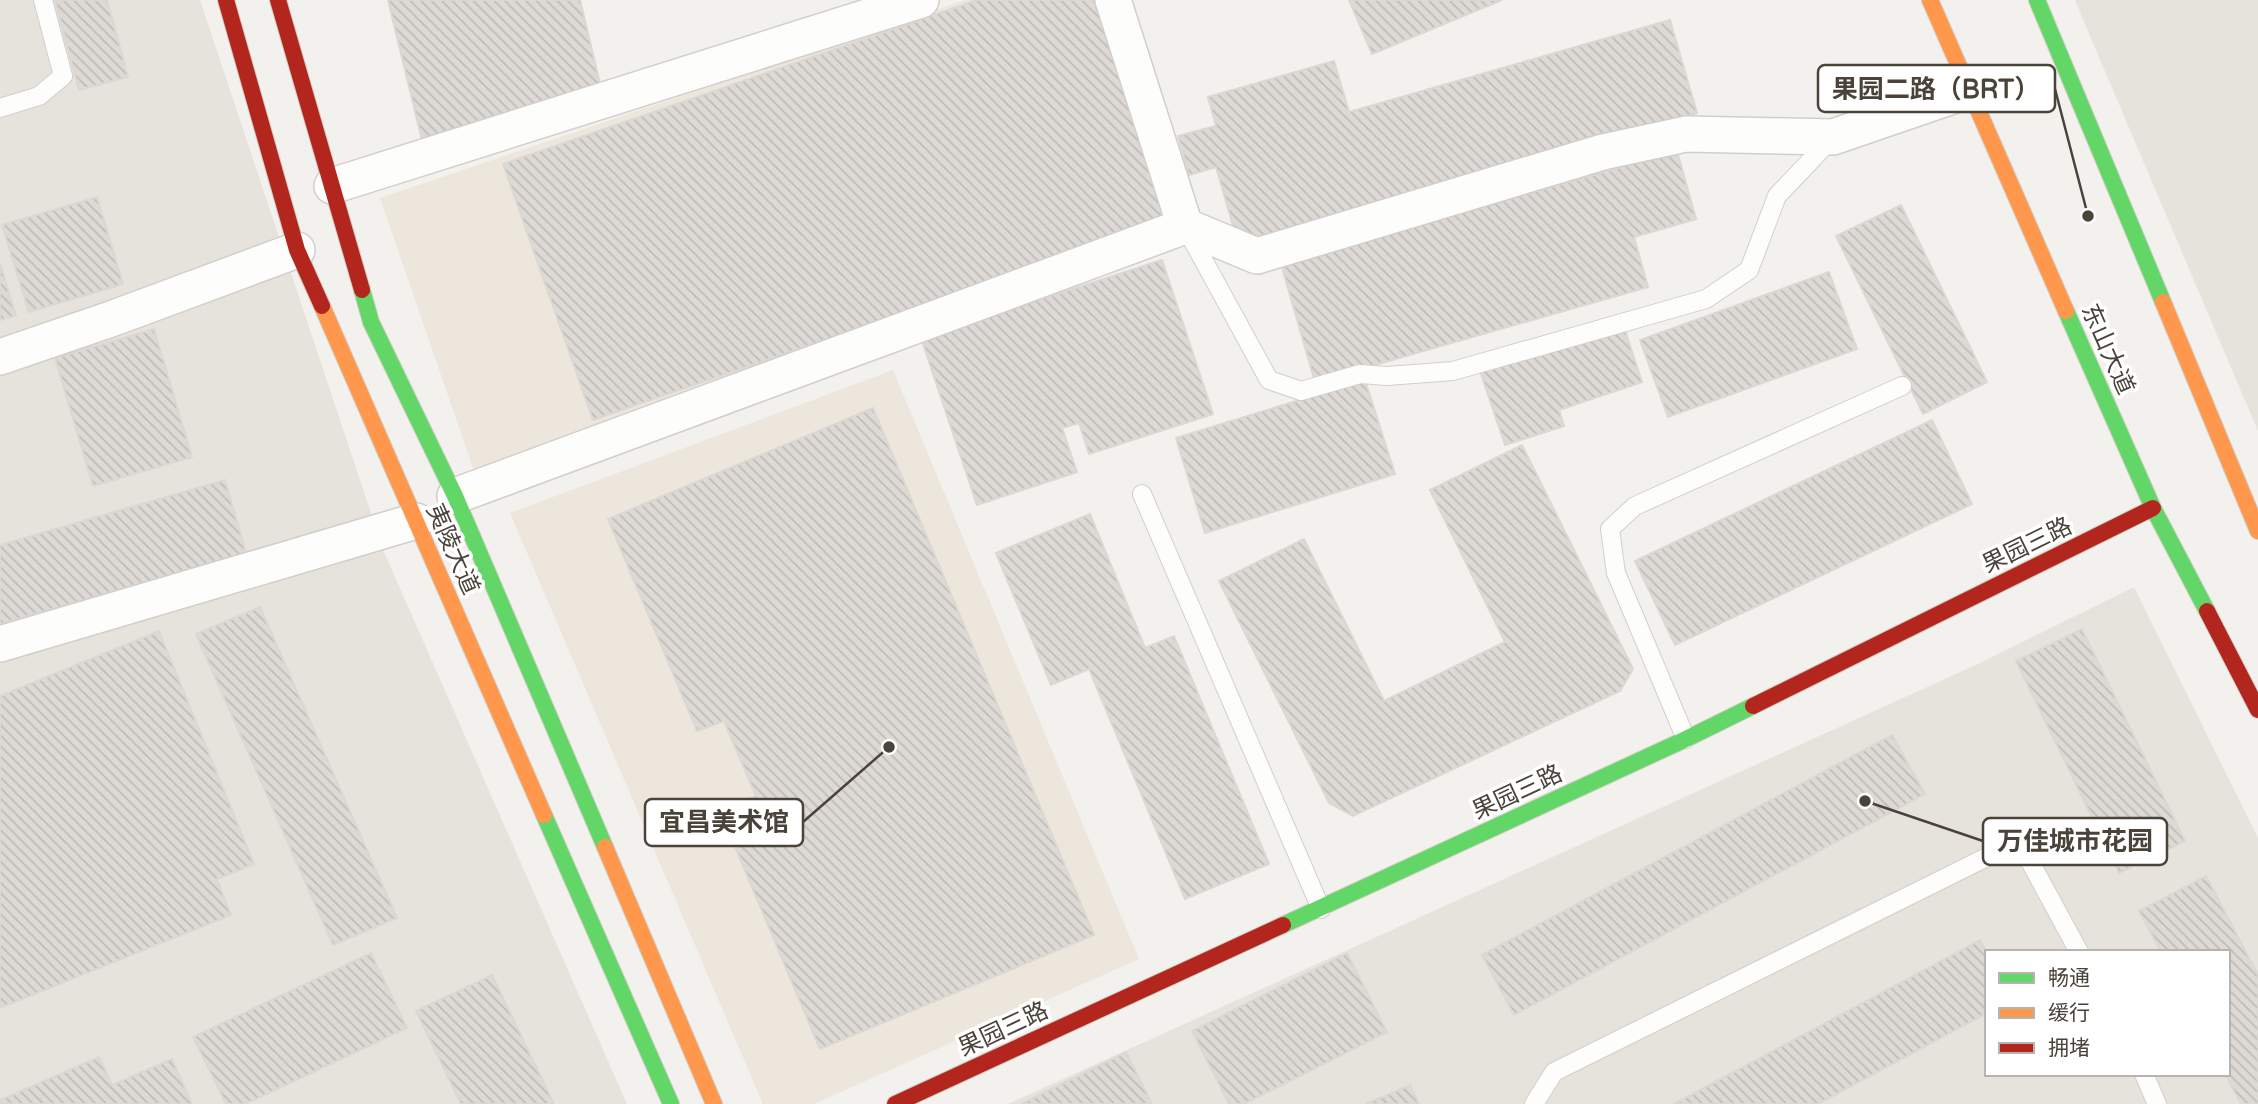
<svg xmlns="http://www.w3.org/2000/svg" width="2258" height="1104" font-family="'Varela Round','Noto Sans SC',sans-serif">
  <style>
    .residential { fill: #e6e3dd; fill-rule: evenodd }
    .commercial { fill: #ede6dc }
    .building { fill: url(#building-back-hatch); stroke: #dbd8d4; stroke-width: 2 }
    .lines { fill: none; stroke-linecap: round; stroke-linejoin: round }
    .lane-casing { stroke: #d1cfcc; stroke-width: 20 }
    .street-casing { stroke: #d1cfcc; stroke-width: 38 }
    .fast-casing { stroke: #d2cec5; stroke-width: 18 }
    .slow-casing { stroke: #d2cec5; stroke-width: 18 }
    .jam-casing { stroke: #d2cec5; stroke-width: 18 }
    .lane { stroke: #fdfdfc; stroke-width: 18 }
    .street { stroke: #fdfdfc; stroke-width: 35 }
    .fast { stroke: #63d668; stroke-width: 16 }
    .slow { stroke: #ff974d; stroke-width: 16 }
    .jam { stroke: #b3261e; stroke-width: 16 }
    .labels { text-anchor: middle; stroke-width: 7; stroke-linejoin: round; paint-order: stroke }
    .street-label { font-size: 24px; fill: #49433a; stroke: #fff }
    .leader { fill: none; stroke: #49433a; stroke-width: 2.5 }
    .callout-dot { fill: #49433a; stroke: #fff; stroke-width: 2.5 }
    .callout { fill: #fff; stroke: #49433a; stroke-width: 2.5 }
    .callout-label { font-size: 26px; text-anchor: middle; font-weight: bold; fill: #49433a }
  </style>
  <defs>
    <pattern id="building-back-hatch" width="6" height="6" patternUnits="userSpaceOnUse" patternTransform="scale(1.75)"><rect width="6" height="6" fill="#dddad6"/><path d="M-1 5l2 2M0 0l6 6M5-1l2 2" fill="none" stroke="#bfbcb8"/></pattern>
  </defs>
  <rect width="100%" height="100%" fill="#f3f1ee"/>
  <g class="residential">
    <path d="M0 0H200L384 552 627 1104H0Z"/>
    <path d="M2075 0H2258V431L2090 36Z"/>
    <path d="M2134 587 2258 838V1104H1008L1980 663ZM1987 952H2228V1074H1987Z"/>
  </g>
  <g class="commercial">
    <path d="M965 0H1100L1176 223 475 474 380 198Z"/>
    <path d="M893 370 1139 959 814 1104H763L510 513Z"/>
  </g>
  <g class="building">
    <path d="M55 0H107L128 77 79 90Z"/>
    <path d="M388 0H580L603 96 422 140Z"/>
    <path d="M977 0H1094L1171 220 593 420 503 164Z"/>
    <path d="M1349 0H1502L1372 54Z"/>
    <path d="M1670 20 1697 113 1238 243 1216 167 1189 175 1178 136 1216 126 1208 97 1334 61 1349 112Z"/>
    <path d="M1677 151 1696 219 1634 237 1648 287 1315 382 1281 264Z"/>
    <path d="M97 197 123 284 29 312 2 225Z"/>
    <path d="M1901 205 1987 382 1923 414 1836 236Z"/>
    <path d="M1162 260 1213 414 1089 454 1079 423 1062 428 1077 472 977 505 921 338Z"/>
    <path d="M0 263 16 316 0 320Z"/>
    <path d="M1829 272 1857 349 1668 417 1640 340Z"/>
    <path d="M1623 324 1642 382 1559 410 1564 426 1505 445 1480 371Z"/>
    <path d="M154 329 192 457 93 486 55 358Z"/>
    <path d="M1365 380 1395 474 1205 533 1176 438Z"/>
    <path d="M873 408 1094 935 820 1049 720 811 756 796 724 721 697 731 608 519Z"/>
    <path d="M1932 420 1972 504 1675 645 1635 561Z"/>
    <path d="M1522 445 1633 669 1620 691 1353 816 1329 803 1219 581 1304 539 1384 701 1505 642 1430 490Z"/>
    <path d="M225 480 246 553 0 624V545Z"/>
    <path d="M1090 514 1145 648 1174 636 1269 864 1185 899 1089 669 1051 685 996 553Z"/>
    <path d="M260 607 397 918 333 945 196 634Z"/>
    <path d="M2082 629 2185 841 2119 873 2016 661Z"/>
    <path d="M159 631 254 864 217 879 231 915 0 1008V696Z"/>
    <path d="M1892 735 1925 794 1514 1015 1482 955Z"/>
    <path d="M2206 876 2258 975V1104H2241L2225 1074H2228V952H2161L2139 911Z"/>
    <path d="M1980 940 1987 952V1013L1818 1104H1674Z"/>
    <path d="M371 953 407 1028 245 1104H226L193 1037Z"/>
    <path d="M1347 953 1387 1032 1244 1104H1229L1192 1031Z"/>
    <path d="M492 975 554 1104H461L416 1011Z"/>
    <path d="M1126 1052 1152 1104H1021Z"/>
    <path d="M99 1057 112 1085 172 1059 192 1104H0V1100Z"/>
    <path d="M1410 1085 1419 1104H1366Z"/>
  </g>
  <g class="lines">
    <g class="lane-casing">
      <g id="lane">
        <path d="M0 108 39 96 63 76 43 0"/>
        <path d="M1188 232 1269 380 1301 391 1360 374 1387 376 1453 371 1706 299 1749 270 1777 196 1833 137"/>
        <path d="M1142 494 1321 909"/>
        <path d="M1686 739 1616 573 1610 529 1635 506 1902 386"/>
        <path d="M2144 1074 2157 1104"/>
        <path d="M1534 1104 1554 1072 2003 849 2026 854 2079 952"/>
      </g>
    </g>
    <g class="street-casing">
      <g id="street">
        <path d="M1113 0 1185 226 1257 256 1603 152 1686 134 1833 137 1970 90"/>
        <path d="M332 186 921 0"/>
        <path d="M0 357 111 319 297 250"/>
        <path d="M455 496 1185 226"/>
        <path d="M0 644 416 521"/>
      </g>
    </g>
    <g class="fast-casing">
      <g id="fast">
        <path d="M2037 0 2163 302"/>
        <path d="M362 290 371 322 455 496 605 847"/>
        <path d="M2066 311 2153 508 2207 611"/>
        <path d="M544 815 671 1104"/>
        <path d="M1283 925 1686 739 1753 706"/>
      </g>
    </g>
    <g class="slow-casing">
      <g id="slow">
        <path d="M1930 0 2066 311"/>
        <path d="M2163 302 2258 531"/>
        <path d="M322 306 544 815"/>
        <path d="M605 847 714 1104"/>
      </g>
    </g>
    <g class="jam-casing">
      <g id="jam">
        <path d="M226 0 297 250 322 306"/>
        <path d="M278 0 362 290"/>
        <path d="M2207 611 2258 710"/>
        <path d="M1753 706 2153 508"/>
        <path d="M895 1104 1283 925"/>
      </g>
    </g>
    <use href="#lane" class="lane"/>
    <use href="#street" class="street"/>
    <use href="#fast" class="fast"/>
    <use href="#slow" class="slow"/>
    <use href="#jam" class="jam"/>
  </g>
  <g class="labels">
    <g class="street-label">
      <text transform="translate(2108 349) rotate(66)" y="8">东山大道</text>
      <text transform="translate(2027 545) rotate(-26)" y="8">果园三路</text>
      <text transform="translate(453 549) rotate(66)" y="8">夷陵大道</text>
      <text transform="translate(1517 792) rotate(-25)" y="8">果园三路</text>
      <text transform="translate(1003 1029) rotate(-25)" y="8">果园三路</text>
    </g>
  </g>
  <path class="leader" d="M2088 216L2055 89M889 747L803 822M1865 801L1983 841"/>
  <g class="callout-dot">
    <circle cx="2088" cy="216" r="7"/>
    <circle cx="889" cy="747" r="7"/>
    <circle cx="1865" cy="801" r="7"/>
  </g>
  <g class="callout">
    <rect x="1818" y="65" width="237" height="47" rx="7"/>
    <rect x="645" y="799" width="158" height="47" rx="7"/>
    <rect x="1983" y="818" width="184" height="47" rx="7"/>
  </g>
  <g class="callout-label">
    <text x="1936" y="98">果园二路（BRT）</text>
    <text x="724" y="831">宜昌美术馆</text>
    <text x="2075" y="850">万佳城市花园</text>
  </g>
  <rect x="1985" y="950" width="245" height="126" fill="#ffffff" stroke="#b6b4b0" stroke-width="2"/>
  <rect x="1999" y="973" width="35" height="10" fill="#63d668" stroke="#b6b4b0" stroke-width="2"/>
  <text x="2048" y="985" font-size="21" fill="#49433a">畅通</text>
  <rect x="1999" y="1008" width="35" height="10" fill="#ff974d" stroke="#b6b4b0" stroke-width="2"/>
  <text x="2048" y="1020" font-size="21" fill="#49433a">缓行</text>
  <rect x="1999" y="1043" width="35" height="10" fill="#b3261e" stroke="#b6b4b0" stroke-width="2"/>
  <text x="2048" y="1055" font-size="21" fill="#49433a">拥堵</text>
</svg>
